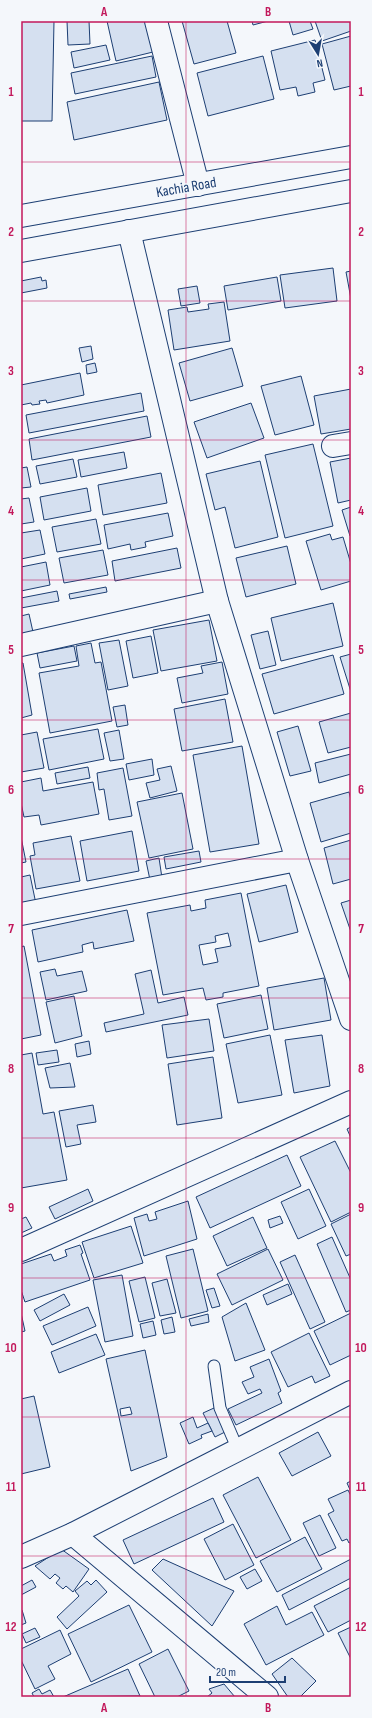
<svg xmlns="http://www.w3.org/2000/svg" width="372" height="1718" font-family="'Sofia Sans Condensed',sans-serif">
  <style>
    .building { fill: #d5e0f0; stroke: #1d3f73; fill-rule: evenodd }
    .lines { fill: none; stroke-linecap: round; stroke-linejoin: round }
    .lane-casing { stroke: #1d3f73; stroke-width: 13 }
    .street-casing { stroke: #1d3f73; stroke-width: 24 }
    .highway-casing { stroke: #1d3f73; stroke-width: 24 }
    .lane { stroke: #f4f7fb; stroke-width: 11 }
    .street { stroke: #f4f7fb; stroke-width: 22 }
    .highway { stroke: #f4f7fb; stroke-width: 22 }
    .grid { fill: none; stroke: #c2185b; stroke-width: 1; stroke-opacity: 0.55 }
    .labels { text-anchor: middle; stroke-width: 3; stroke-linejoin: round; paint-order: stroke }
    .street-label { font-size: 15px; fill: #1d3f73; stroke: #f4f7fb }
    .neatline { fill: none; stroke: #c2185b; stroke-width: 1.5 }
    .grid-label { font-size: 13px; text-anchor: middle; font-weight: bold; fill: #c2185b }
  </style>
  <rect width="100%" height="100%" fill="#f4f7fb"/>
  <g class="building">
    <path d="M21 21H54L52 121H21Z"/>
    <path d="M67 21H89L90 44 68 45Z"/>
    <path d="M107 21H147L153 52 116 61Z"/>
    <path d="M182 21H227L236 53 194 64Z"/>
    <path d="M252 21H268L253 25Z"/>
    <path d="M289 21H310L313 29 293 35Z"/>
    <path d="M315 21H351V31L322 41Z"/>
    <path d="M351 36V86L334 90 322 44Z"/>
    <path d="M315 40 325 80 313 83 315 92 298 96 296 87 280 90 271 51Z"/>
    <path d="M106 45 110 60 74 68 71 52Z"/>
    <path d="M152 56 156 77 75 94 71 73Z"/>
    <path d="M263 56 274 99 208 116 197 73Z"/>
    <path d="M159 82 167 120 74 140 67 102Z"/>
    <path d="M333 268 337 301 285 308 280 275Z"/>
    <path d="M351 271V299L346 272Z"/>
    <path d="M41 277 42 281 46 280 47 288 21 293V281Z"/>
    <path d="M277 277 281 301 228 310 224 286Z"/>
    <path d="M197 286 200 303 181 306 178 289Z"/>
    <path d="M224 302 230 341 174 350 168 310 187 307 188 312 209 309 208 304Z"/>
    <path d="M91 346 93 359 82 362 79 348Z"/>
    <path d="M232 348 243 386 190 401 179 363Z"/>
    <path d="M95 363 97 372 87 374 86 365Z"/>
    <path d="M80 373 84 395 47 403 46 400 39 401 40 404 32 405 31 403 21 405V385Z"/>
    <path d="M301 376 314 425 275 435 261 386Z"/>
    <path d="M351 389V429L321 434 314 396Z"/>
    <path d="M141 393 144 411 29 433 26 415Z"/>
    <path d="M251 403 264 438 207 458 194 422Z"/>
    <path d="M147 416 151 437 32 460 29 439Z"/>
    <path d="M313 444 333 526 285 538 265 455Z"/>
    <path d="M124 452 127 468 81 477 78 460Z"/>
    <path d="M351 458V500L338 503 330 462Z"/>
    <path d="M73 459 77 477 40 484 36 466Z"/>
    <path d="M260 461 278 537 235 548 225 507 215 510 206 474Z"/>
    <path d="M27 467 31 487 21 488V468Z"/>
    <path d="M161 473 167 503 103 515 98 485Z"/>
    <path d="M87 488 91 511 44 520 40 497Z"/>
    <path d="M29 498 34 522 21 524V499Z"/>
    <path d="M351 507V535L350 536 342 510Z"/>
    <path d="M168 513 173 536 145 542 146 547 131 550 130 544 108 549 104 525Z"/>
    <path d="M96 519 101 544 57 552 52 527Z"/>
    <path d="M40 530 45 554 21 559V533Z"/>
    <path d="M330 534 332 540 343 537 351 564V581L321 590 306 541Z"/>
    <path d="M287 546 296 584 246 597 236 558Z"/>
    <path d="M177 548 181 568 115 581 112 561Z"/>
    <path d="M103 550 108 575 64 583 59 558Z"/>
    <path d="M46 562 50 585 21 591V567Z"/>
    <path d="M106 587 107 592 70 599 69 594Z"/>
    <path d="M57 591 59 601 21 608V598Z"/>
    <path d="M333 603 343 646 281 661 271 618Z"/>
    <path d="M29 614 33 632 21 634V616Z"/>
    <path d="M209 620 217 661 161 671 153 630Z"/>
    <path d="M268 631 276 665 260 669 251 635Z"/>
    <path d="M151 636 158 673 133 678 126 641Z"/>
    <path d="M119 640 128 686 108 690 99 643Z"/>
    <path d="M91 643 95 663 101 662 112 721 50 733 39 673 79 666 76 646Z"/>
    <path d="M74 646 77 661 40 668 37 653Z"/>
    <path d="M351 654V692L340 657Z"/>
    <path d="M333 655 344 694 274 714 262 674Z"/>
    <path d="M222 662 228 694 182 703 177 678 203 673 201 666Z"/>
    <path d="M21 663H23L32 715 21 718Z"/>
    <path d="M225 699 233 742 182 751 174 709Z"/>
    <path d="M125 705 128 725 117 727 113 707Z"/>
    <path d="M351 713V747L328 753 319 722Z"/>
    <path d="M298 726 311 771 290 776 277 732Z"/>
    <path d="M98 729 104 759 49 770 43 739Z"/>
    <path d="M119 730 124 759 110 761 104 733Z"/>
    <path d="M37 732 44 768 21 772V735Z"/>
    <path d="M242 746 259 844 210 852 193 755Z"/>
    <path d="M351 754V774L319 783 315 763Z"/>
    <path d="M152 759 154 775 129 780 126 764Z"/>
    <path d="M171 766 177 791 150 798 146 783 160 780 157 769Z"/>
    <path d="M88 767 90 778 57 784 55 773Z"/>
    <path d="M123 768 132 816 109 820 104 789 99 790 97 773Z"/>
    <path d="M41 778 43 791 93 782 99 814 41 825 39 815 24 817 21 803V782Z"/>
    <path d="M349 792 351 800V833L321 842 310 803Z"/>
    <path d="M182 793 193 849 149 858 137 802Z"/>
    <path d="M132 831 139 871 87 881 80 841Z"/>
    <path d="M71 836 80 881 36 889 30 856 35 855 33 843Z"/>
    <path d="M21 837 26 862 21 863Z"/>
    <path d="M351 840V879L333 884 324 848Z"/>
    <path d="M199 851 201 862 166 869 164 857Z"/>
    <path d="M159 858 162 878 150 880 146 861Z"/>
    <path d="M30 875 36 904 21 907V877Z"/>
    <path d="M286 885 298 932 259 942 247 894Z"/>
    <path d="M241 893 259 986 223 993V997L206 1000 203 988 163 995 147 913 190 905 191 911 206 908 205 900ZM228 933 231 946 215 949 218 962 203 965 199 945 216 942 215 936Z"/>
    <path d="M351 900V932L341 903Z"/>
    <path d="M127 910 134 941 94 949 93 942 82 945 83 952 38 962 32 930Z"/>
    <path d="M24 946 41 1035 21 1039V947Z"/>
    <path d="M55 969 57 976 82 971 87 991 46 1000 40 972Z"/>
    <path d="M151 970 158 1003 184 997 188 1015 106 1032 104 1023 144 1014 135 974Z"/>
    <path d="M324 978 331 1020 274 1030 267 988Z"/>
    <path d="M261 995 268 1029 224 1038 217 1004Z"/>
    <path d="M74 996 82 1036 55 1043 46 1002Z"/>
    <path d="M209 1019 214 1051 167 1058 162 1025Z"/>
    <path d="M270 1035 282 1095 238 1103 226 1044Z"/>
    <path d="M322 1035 330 1086 294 1093 285 1040Z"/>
    <path d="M89 1041 91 1054 77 1057 75 1044Z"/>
    <path d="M57 1050 59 1062 38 1065 36 1053Z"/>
    <path d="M32 1053 43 1114 54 1112 67 1180 21 1188V1055Z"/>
    <path d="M213 1057 222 1118 177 1125 168 1064Z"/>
    <path d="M70 1063 75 1087 50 1088 45 1068Z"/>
    <path d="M93 1105 96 1122 77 1125 81 1144 66 1147 59 1111Z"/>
    <path d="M351 1127V1138L347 1129Z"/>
    <path d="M335 1141 351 1173V1212L331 1222 300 1157Z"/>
    <path d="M287 1155 301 1186 210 1228 196 1197Z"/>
    <path d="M88 1189 93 1201 55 1219 49 1207Z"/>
    <path d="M309 1189 326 1226 298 1239 281 1202Z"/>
    <path d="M188 1201 197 1239 144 1256 134 1218 147 1214 149 1221 157 1219 155 1212Z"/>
    <path d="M351 1214V1254L346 1256 331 1224Z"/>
    <path d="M280 1216 283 1223 270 1228 268 1220Z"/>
    <path d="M26 1217 32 1228 21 1233V1219Z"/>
    <path d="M253 1217 267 1248 227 1266 213 1236Z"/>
    <path d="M131 1226 143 1263 94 1278 82 1242Z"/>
    <path d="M332 1237 351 1280V1310L346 1312 317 1244Z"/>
    <path d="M80 1245 83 1253 81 1254 90 1280 25 1302 21 1290V1264L51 1254 54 1261 67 1256 65 1250Z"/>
    <path d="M193 1249 208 1311 181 1318 166 1256Z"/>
    <path d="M268 1249 283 1280 232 1305 217 1274Z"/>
    <path d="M295 1255 325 1322 310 1329 280 1262Z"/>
    <path d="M122 1275 133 1336 105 1342 93 1280Z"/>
    <path d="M145 1277 155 1318 139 1322 129 1281Z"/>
    <path d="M167 1279 176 1313 160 1316 152 1283Z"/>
    <path d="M288 1284 292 1294 267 1305 263 1295Z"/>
    <path d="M214 1288 220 1306 212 1308 206 1290Z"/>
    <path d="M64 1294 70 1305 40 1321 34 1310Z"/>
    <path d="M246 1303 265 1350 235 1361 222 1317Z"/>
    <path d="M88 1307 96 1326 52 1345 43 1326Z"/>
    <path d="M21 1313 25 1331 21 1332Z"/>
    <path d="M351 1313V1355L330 1365 314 1331Z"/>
    <path d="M208 1314 209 1322 191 1326 189 1319Z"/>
    <path d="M172 1317 175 1332 164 1334 161 1320Z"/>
    <path d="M153 1321 156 1335 143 1338 140 1324Z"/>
    <path d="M309 1333 330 1376 315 1383 312 1376 288 1387 271 1352Z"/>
    <path d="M96 1334 105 1355 59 1373 51 1352Z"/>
    <path d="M145 1350 167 1457 131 1471 106 1359ZM130 1407 132 1414 121 1416 120 1409Z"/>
    <path d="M269 1359 281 1391 278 1393 282 1403 236 1425 228 1409 262 1393 260 1389 248 1394 242 1382 254 1377 250 1367Z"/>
    <path d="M34 1396 50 1467 21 1474V1399Z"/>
    <path d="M214 1408 225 1432 215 1437 203 1413Z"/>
    <path d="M193 1417 197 1428 208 1423 212 1431 201 1435 202 1438 189 1444 180 1423Z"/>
    <path d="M318 1432 331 1456 292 1476 279 1453Z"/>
    <path d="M258 1477 291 1540 256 1558 223 1495Z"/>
    <path d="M351 1481V1492L347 1483Z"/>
    <path d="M348 1490 351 1496V1542L349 1543 347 1539 342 1541 328 1514 334 1511 328 1499Z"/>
    <path d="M213 1498 224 1522 134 1564 123 1540Z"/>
    <path d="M320 1515 336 1548 319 1556 303 1523Z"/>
    <path d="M233 1524 254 1565 225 1580 204 1539Z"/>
    <path d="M305 1537 322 1569 277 1592 260 1561Z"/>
    <path d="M61 1549 89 1569 73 1592 66 1586 63 1589 56 1583 60 1578 55 1574 50 1579 35 1566Z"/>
    <path d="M163 1559 234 1591 212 1626 152 1570Z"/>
    <path d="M351 1559V1578L289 1610 282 1595Z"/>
    <path d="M255 1569 262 1581 247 1589 240 1577Z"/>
    <path d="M32 1580 36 1587 21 1595V1586Z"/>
    <path d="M96 1580 107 1592 67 1629 57 1617 79 1596 75 1591 87 1581 91 1585Z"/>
    <path d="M351 1587V1620L328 1632 314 1606Z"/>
    <path d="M129 1605 152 1652 91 1682 68 1634Z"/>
    <path d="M277 1606 286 1625 312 1612 324 1635 266 1665 244 1624Z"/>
    <path d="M22 1610 26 1623 21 1625V1611Z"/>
    <path d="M351 1627V1659L338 1633Z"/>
    <path d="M35 1628 40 1637 26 1643 22 1634Z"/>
    <path d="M60 1630 71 1654 48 1666 55 1679 35 1689 21 1660V1649Z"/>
    <path d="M168 1649 189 1691 177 1697H155L139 1664Z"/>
    <path d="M292 1658 316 1681 300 1697H288L272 1674Z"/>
    <path d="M128 1669 140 1696 63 1697Z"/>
    <path d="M224 1684 235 1697H207L212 1693 209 1689Z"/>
    <path d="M39 1689 42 1694 50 1690 54 1697H34L32 1693Z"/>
  </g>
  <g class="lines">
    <g class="lane-casing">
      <path id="lane" d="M214 1366 220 1408 238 1450"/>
    </g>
    <g class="street-casing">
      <g id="street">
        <path d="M156 21 198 185"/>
        <path d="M129 231 217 601 297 860 351 1019"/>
        <path d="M333 446 351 443"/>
        <path d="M21 645 217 601"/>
        <path d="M21 914 297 860"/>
        <path d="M21 1250 351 1102"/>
        <path d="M73 1534 267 1697"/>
        <path d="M21 1557 73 1534 351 1392"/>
      </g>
    </g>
    <g class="highway-casing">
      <g id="highway">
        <path d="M21 216 351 157"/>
        <path d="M21 251 351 191"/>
      </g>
    </g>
    <use href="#lane" class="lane"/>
    <use href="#street" class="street"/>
    <use href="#highway" class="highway"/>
  </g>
  <path class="grid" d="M186 21V1697M21 162H351M21 301H351M21 440H351M21 580H351M21 720H351M21 859H351M21 998H351M21 1138H351M21 1278H351M21 1417H351M21 1556H351"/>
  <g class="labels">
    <g class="street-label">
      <text transform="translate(186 187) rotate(-10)" y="5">Kachia Road</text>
    </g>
  </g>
  <rect width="372" height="1718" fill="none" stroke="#f4f7fb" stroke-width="44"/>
  <g transform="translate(318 54) rotate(169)" stroke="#f4f7fb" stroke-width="3" paint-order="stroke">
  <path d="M0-3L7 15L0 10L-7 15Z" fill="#1d3f73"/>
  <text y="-6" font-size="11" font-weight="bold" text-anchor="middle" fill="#1d3f73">N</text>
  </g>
  <path d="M210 1676v6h75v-6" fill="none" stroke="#1d3f73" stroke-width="2"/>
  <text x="216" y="1676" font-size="12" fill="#1d3f73" stroke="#f4f7fb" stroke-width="3" paint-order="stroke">20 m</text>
  <rect x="22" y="22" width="328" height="1674" class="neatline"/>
  <g class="grid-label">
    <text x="104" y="16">A</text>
    <text x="268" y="16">B</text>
    <text x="11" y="96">1</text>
    <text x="361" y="96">1</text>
    <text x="11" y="236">2</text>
    <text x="361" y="236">2</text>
    <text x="11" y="375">3</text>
    <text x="361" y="375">3</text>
    <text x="11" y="515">4</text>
    <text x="361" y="515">4</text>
    <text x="11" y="654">5</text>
    <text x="361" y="654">5</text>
    <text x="11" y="794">6</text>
    <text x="361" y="794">6</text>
    <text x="11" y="933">7</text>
    <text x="361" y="933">7</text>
    <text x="11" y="1073">8</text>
    <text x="361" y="1073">8</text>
    <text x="11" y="1212">9</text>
    <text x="361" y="1212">9</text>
    <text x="11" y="1352">10</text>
    <text x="361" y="1352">10</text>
    <text x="11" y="1491">11</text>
    <text x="361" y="1491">11</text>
    <text x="11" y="1631">12</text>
    <text x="361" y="1631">12</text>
    <text x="104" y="1712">A</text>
    <text x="268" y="1712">B</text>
  </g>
</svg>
